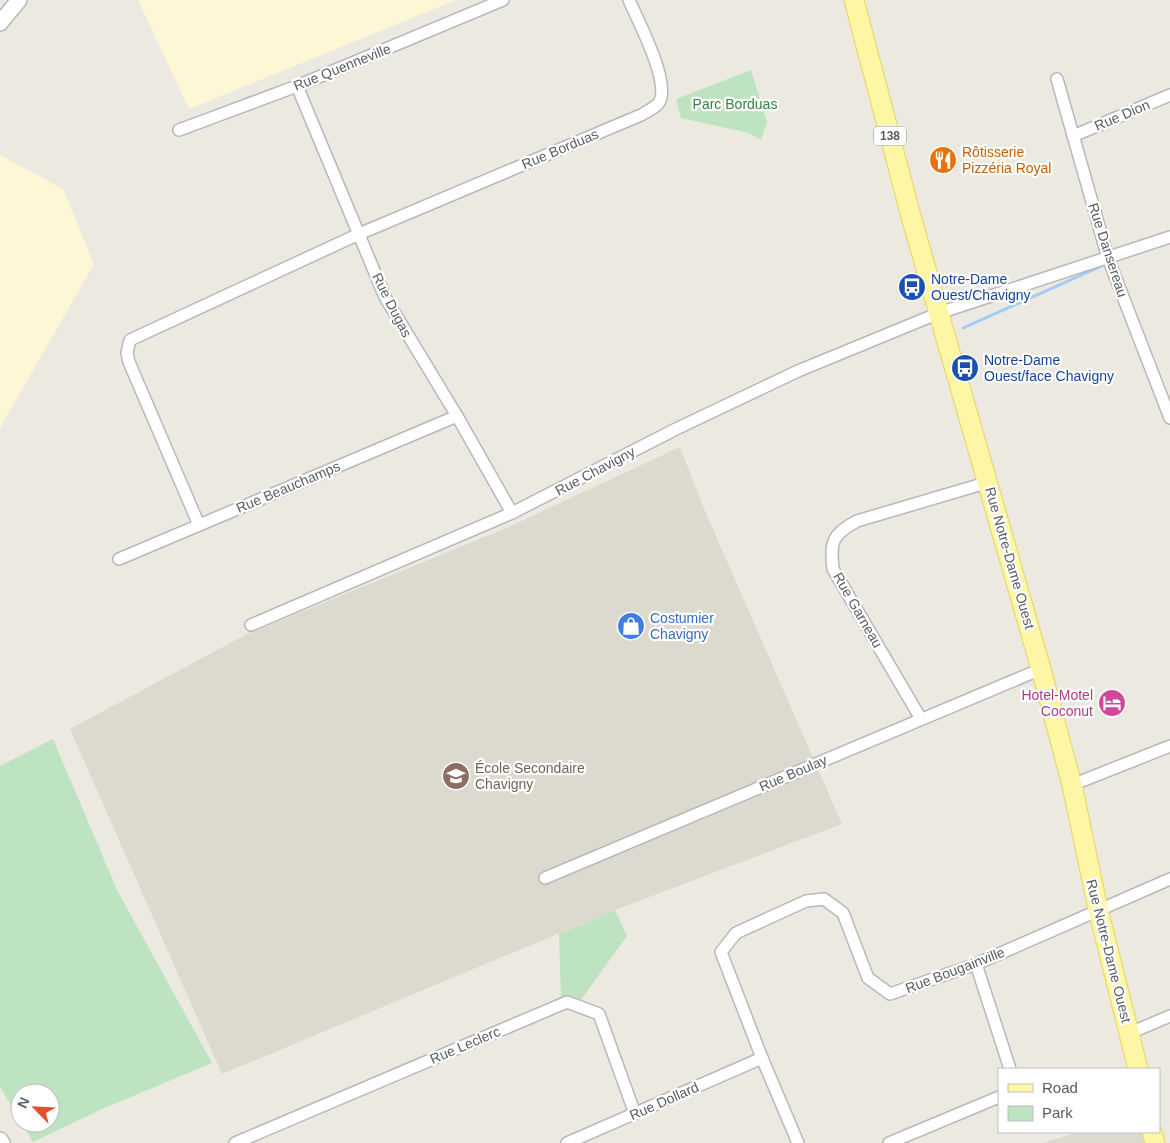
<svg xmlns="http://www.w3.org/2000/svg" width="1170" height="1143" font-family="Arial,sans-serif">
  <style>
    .commercial { fill: #fdf7d5 }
    .education { fill: #dcdacf }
    .green { fill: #bde3c1 }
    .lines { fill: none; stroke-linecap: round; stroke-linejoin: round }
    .stream { stroke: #a0cbfd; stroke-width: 3 }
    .minor-casing { stroke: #b6b8bd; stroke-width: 14 }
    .tertiary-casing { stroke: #b6b8bd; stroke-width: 18 }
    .primary-casing { stroke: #edd258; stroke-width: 21 }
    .minor { stroke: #fff; stroke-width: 11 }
    .tertiary { stroke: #fff; stroke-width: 15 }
    .primary { stroke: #fdf7a5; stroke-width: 19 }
    .labels { text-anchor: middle; stroke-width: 4.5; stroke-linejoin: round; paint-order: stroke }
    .shield { fill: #fff; stroke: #8b8d90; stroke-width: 1 }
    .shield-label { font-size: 12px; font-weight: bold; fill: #595c61 }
    .street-label { font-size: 14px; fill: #595c61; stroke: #fff }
    .park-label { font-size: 14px; fill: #368341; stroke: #fff }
    .food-label { font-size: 14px; fill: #c56008; stroke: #fff; text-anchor: start }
    .transit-label { font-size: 14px; fill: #164399; stroke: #fff; text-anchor: start }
    .shop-label { font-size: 14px; fill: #366cbe; stroke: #fff; text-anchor: start }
    .hotel-label { font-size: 14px; fill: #b23c85; stroke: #fff; text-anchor: end }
    .education-label { font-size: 14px; fill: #785e54; stroke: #fff; text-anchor: start }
  </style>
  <rect width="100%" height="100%" fill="#eceae0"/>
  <g class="commercial">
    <path d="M138 0H456L189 109Z"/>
    <path d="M0 155 63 189 94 264 0 428Z"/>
  </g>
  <g class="education">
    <path d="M680 447 702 504 842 824 615 910 222 1074 70 729 247 634 504 529Z"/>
    <path d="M1078 1132H1146L1148 1143H1043Z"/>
  </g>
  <g class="green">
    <path d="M751 70 767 122 761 140 749 133 681 118 676 99Z"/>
    <path d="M53 739 117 890 212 1063 102 1109 33 1142 22 1123H50V1093H20V1120L0 1087V766Z"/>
    <path d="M615 910 627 936 580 1001 561 998 559 934Z"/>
  </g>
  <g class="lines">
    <path class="stream" d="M963 328 1106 264"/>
    <g class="minor-casing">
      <g id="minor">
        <path d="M1057 79 1108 258 1170 418"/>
        <path d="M297 86 385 297 457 416 512 513"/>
        <path d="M179 130 297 86 503 0"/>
        <path d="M1073 136 1170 95"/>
        <path d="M199 525 129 362 127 353 130 340 359 234 641 115C646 112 654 108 658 104 673 86 638 21 629 0"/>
        <path d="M119 559 457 416"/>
        <path d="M251 625 512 513 676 429 798 371 939 313 1170 237"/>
        <path d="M921 719 833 569C830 542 832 534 857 521L989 482"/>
        <path d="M1072 785 1170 746"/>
        <path d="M545 878 1041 669"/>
        <path d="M976 964 1010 1069"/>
        <path d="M1130 1033 1170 1016"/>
        <path d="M235 1143 567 1002 599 1014 635 1114"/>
        <path d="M567 1143 762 1058"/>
        <path d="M798 1143 762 1058 721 952 736 933 806 901 824 899 843 913 868 978 890 994 976 964 1170 879"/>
        <path d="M889 1143 999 1097"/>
      </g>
    </g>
    <g class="tertiary-casing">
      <g id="tertiary">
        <path d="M0 23 19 0"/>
        <path d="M0 1140 2 1143"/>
      </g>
    </g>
    <g class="primary-casing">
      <g id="primary">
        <path d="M854 0 912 220 1041 669 1072 785 1098 909 1138 1069"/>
        <path d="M1152 1132 1155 1143"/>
      </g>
    </g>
    <use href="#minor" class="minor"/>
    <use href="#tertiary" class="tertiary"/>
    <use href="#primary" class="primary"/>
  </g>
  <defs>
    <g id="restaurant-disc" transform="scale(1.4375)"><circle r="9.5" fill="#e8710a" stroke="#fff"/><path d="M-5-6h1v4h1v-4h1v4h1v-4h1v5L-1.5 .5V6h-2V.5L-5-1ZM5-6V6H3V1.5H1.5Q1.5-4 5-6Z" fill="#fff"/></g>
    <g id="bus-disc" transform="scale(1.4375)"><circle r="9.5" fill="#1a4fb4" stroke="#fff"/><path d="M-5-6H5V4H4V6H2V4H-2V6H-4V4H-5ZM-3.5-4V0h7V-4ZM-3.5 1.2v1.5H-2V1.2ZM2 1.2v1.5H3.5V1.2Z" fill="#fff"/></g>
    <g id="shop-disc" transform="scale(1.4375)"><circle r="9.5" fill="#3f7fe0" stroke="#fff"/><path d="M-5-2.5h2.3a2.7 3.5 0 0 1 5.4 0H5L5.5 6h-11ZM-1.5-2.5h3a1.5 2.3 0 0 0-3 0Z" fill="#fff"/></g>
    <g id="hotel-disc" transform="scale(1.4375)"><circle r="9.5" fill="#d1479c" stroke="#fff"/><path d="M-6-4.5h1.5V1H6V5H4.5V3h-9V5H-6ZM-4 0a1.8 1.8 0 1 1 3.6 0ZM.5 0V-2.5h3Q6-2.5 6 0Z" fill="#fff"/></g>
    <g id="school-disc" transform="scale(1.4375)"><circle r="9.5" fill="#8d6e63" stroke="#fff"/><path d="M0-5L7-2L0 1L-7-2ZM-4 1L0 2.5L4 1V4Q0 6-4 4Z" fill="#fff"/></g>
  </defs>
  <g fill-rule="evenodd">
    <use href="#restaurant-disc" x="943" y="160"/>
    <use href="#bus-disc" x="912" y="287"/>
    <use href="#bus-disc" x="965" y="368"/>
    <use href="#shop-disc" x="631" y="626"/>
    <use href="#hotel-disc" x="1112" y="703"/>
    <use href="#school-disc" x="456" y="776"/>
  </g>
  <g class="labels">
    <rect class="shield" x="874" y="126.5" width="32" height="19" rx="4"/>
    <g class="shield-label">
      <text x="890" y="140">138</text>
    </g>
    <g class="street-label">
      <text transform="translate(342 67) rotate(-22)" y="5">Rue Quenneville</text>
      <text transform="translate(1122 115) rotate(-23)" y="5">Rue Dion</text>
      <text transform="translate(560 149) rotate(-23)" y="5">Rue Borduas</text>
      <text transform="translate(1108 250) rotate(72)" y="5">Rue Dansereau</text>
      <text transform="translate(392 305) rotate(63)" y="5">Rue Dugas</text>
      <text transform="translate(595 471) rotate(-28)" y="5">Rue Chavigny</text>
      <text transform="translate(288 487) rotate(-23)" y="5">Rue Beauchamps</text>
      <text transform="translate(1010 558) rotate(74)" y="5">Rue Notre-Dame Ouest</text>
      <text transform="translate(858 610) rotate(60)" y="5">Rue Garneau</text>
      <text transform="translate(793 773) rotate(-23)" y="5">Rue Boulay</text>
      <text transform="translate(1109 951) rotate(76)" y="5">Rue Notre-Dame Ouest</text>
      <text transform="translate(955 970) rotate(-21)" y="5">Rue Bougainville</text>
      <text transform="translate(465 1045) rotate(-23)" y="5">Rue Leclerc</text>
      <text transform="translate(664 1101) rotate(-24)" y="5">Rue Dollard</text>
    </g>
    <g class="park-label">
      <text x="735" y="109">Parc Borduas</text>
    </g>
    <g class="food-label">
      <text x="962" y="157">Rôtisserie<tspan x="962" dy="16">Pizzéria Royal</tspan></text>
    </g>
    <g class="transit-label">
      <text x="931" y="284">Notre-Dame<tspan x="931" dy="16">Ouest/Chavigny</tspan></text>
      <text x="984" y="365">Notre-Dame<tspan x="984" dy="16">Ouest/face Chavigny</tspan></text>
    </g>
    <g class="shop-label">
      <text x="650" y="623">Costumier<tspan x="650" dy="16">Chavigny</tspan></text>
    </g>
    <g class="hotel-label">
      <text x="1093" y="700">Hotel-Motel<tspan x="1093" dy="16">Coconut</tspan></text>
    </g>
    <g class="education-label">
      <text x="475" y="773">École Secondaire<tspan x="475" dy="16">Chavigny</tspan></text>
    </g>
  </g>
  <rect x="998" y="1068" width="162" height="65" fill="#ffffff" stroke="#bdbec0"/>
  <rect x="1008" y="1084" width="25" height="8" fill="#fdf7a5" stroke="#bdbec0"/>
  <text x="1042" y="1093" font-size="15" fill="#595c61">Road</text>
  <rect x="1008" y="1106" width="25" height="15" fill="#bde3c1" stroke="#bdbec0"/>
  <text x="1042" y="1118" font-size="15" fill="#595c61">Park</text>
  <g transform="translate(35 1108) rotate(294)"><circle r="24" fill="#ffffff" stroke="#bdbec0"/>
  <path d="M0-4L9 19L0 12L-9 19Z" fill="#e44d2e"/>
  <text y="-8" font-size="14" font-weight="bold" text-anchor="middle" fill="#595c61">N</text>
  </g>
</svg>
